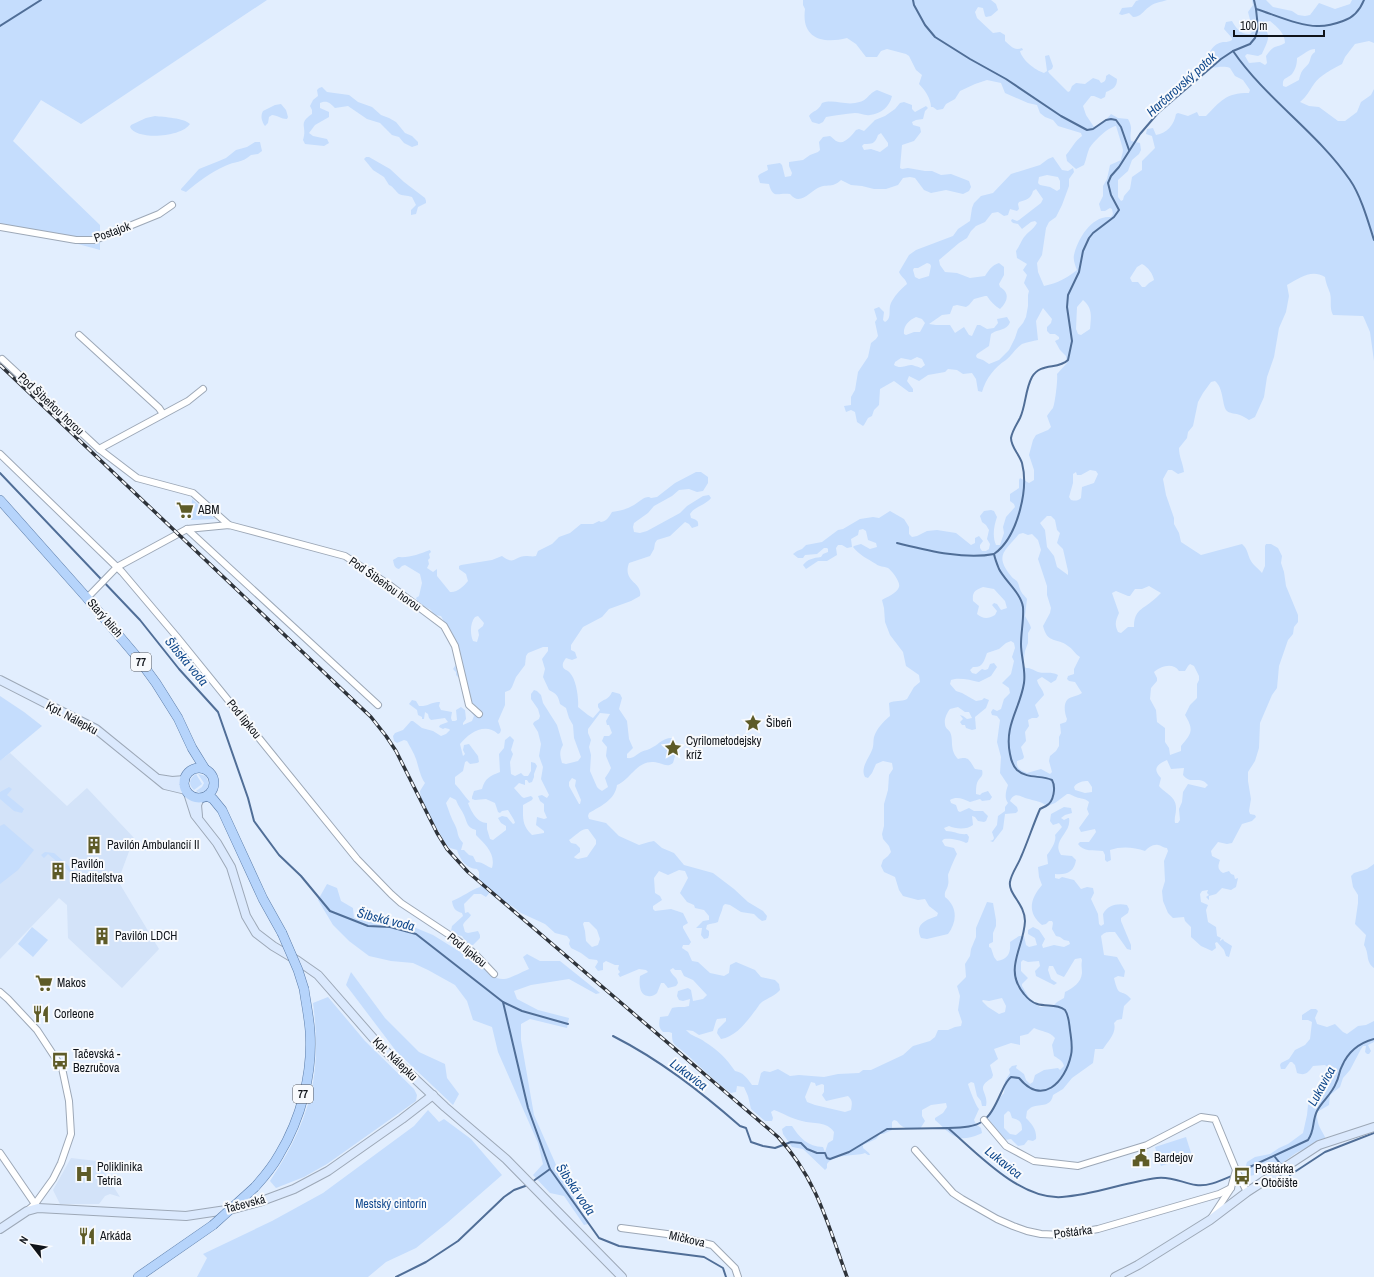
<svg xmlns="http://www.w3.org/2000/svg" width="1374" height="1277" font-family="'Archivo Narrow',sans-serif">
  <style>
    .built { fill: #d3e3f9 }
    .green { fill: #c5ddfd; fill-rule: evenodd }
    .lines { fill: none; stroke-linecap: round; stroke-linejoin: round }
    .stream { stroke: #506e97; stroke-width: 2 }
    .street-casing { stroke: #9da8b7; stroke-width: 8 }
    .secondary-casing { stroke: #9da8b7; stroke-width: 10 }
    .primary-casing { stroke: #5d7eaa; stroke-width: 10 }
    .street { stroke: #fff; stroke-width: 6 }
    .secondary { stroke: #dbe9fd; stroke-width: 8 }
    .primary { stroke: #b6d4fb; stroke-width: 9 }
    .rail-casing { stroke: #2e333a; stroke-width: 3.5 }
    .rail { stroke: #f8fafd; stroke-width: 2; stroke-dasharray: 6; stroke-linecap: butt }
    .primary-bridge-casing { stroke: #5d7eaa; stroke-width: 10; stroke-linecap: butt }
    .primary-bridge { stroke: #b6d4fb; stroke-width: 9 }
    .labels { text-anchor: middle; stroke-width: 4; stroke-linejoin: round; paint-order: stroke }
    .shield { fill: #f8fafd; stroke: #56595e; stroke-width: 1 }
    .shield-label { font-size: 11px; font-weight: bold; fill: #10141a }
    .street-label { font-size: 12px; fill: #10141a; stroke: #f8fafd }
    .poi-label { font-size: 12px; fill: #10141a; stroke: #f8fafd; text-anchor: start }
    .park-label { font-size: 12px; fill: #164d91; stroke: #f8fafd }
    .water-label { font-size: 13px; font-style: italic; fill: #0e478b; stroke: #f8fafd }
  </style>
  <rect width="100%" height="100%" fill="#e2eefe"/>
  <g class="built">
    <path d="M10 753 67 806 87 788 134 838 118 881 159 949 122 988 68 938 67 905 59 898 0 959V761Z"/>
    <path d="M71 1158 97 1161 120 1197 110 1194 105 1196 99 1204H60L53 1190Z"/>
  </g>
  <g class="green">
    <path d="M0 0H267L81 124 41 100 13 141 100 225V250L45 235 0 227Z"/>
    <path d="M803 0H991L996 4 998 10 991 16 986 17 985 16 983 8 978 7 975 12 977 18 993 33 1000 32 1005 35V41C1011 46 1014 51 1022 48L1023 50 1020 51C1022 60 1035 70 1044 73L1047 71 1045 56 1049 55 1053 66 1052 69 1048 71 1049 73 1068 92 1070 91 1072 86 1076 83 1085 84 1093 78 1099 80 1101 83C1105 82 1106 80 1106 76L1109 74 1117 79C1117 87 1113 89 1106 92L1105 97 1101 99 1094 96H1091L1083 106 1086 115 1094 127C1102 125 1106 120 1111 114L1118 118 1128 119C1134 130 1129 131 1131 141L1140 143 1141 150 1139 154 1132 160 1128 171 1118 180V197L1121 201 1123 200 1124 196 1130 189 1132 177 1142 170V161L1155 148 1152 136 1146 134 1147 129 1153 128 1156 135C1167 133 1174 125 1176 114L1178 113 1188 116 1197 112 1199 116H1206C1221 101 1225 93 1249 93L1250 90 1243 80 1235 76 1230 68C1222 65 1214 69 1208 67L1206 60C1210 52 1212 44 1223 42 1227 42 1228 42 1232 40V38L1224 29 1226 22 1232 21C1236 28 1241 35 1250 34L1253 31 1248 12 1253 5 1252 0H1266L1273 7 1292 11 1298 15 1305 16 1310 15 1319 3 1335 9 1350 4 1352 0H1374V43L1369 41 1355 44 1345 57 1342 64C1334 68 1319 76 1314 84 1309 91 1307 96 1300 102L1309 106 1319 107 1338 121H1345L1357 112 1361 102 1371 95 1374 89V361L1370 332 1364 318 1363 316 1333 315C1329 308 1332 300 1330 293 1328 287 1326 284 1325 277 1311 269 1300 278 1287 285L1289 296 1286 312 1279 328 1274 357 1267 377 1264 397 1255 417 1249 420C1246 418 1243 416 1240 415 1236 413 1230 414 1227 411 1222 407 1224 388 1215 381L1211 382 1203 393 1198 402 1193 426 1188 432 1187 438 1179 448C1179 457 1183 463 1184 472L1178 474 1172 470H1168L1163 479 1166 495 1174 518V524L1179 533 1181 542 1201 555 1242 544C1248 549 1247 554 1251 561 1253 565 1259 569 1262 573L1265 566V546L1266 544H1271L1278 548 1282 556 1281 563 1284 572 1286 586 1298 615V622L1294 627 1293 634 1288 640 1279 666 1277 688 1272 695 1260 723 1259 748 1255 761 1248 772V781L1251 799 1249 811 1250 814 1255 815 1256 817 1252 821 1242 824 1232 843 1227 844 1218 842 1211 851 1212 856 1220 860C1218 866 1217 869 1223 873L1229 871 1231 874 1234 875 1235 879 1238 878 1236 887 1231 890 1222 888 1216 894 1209 896V900L1206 897 1209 895 1207 893 1208 890 1202 891 1200 894 1201 902 1208 905 1206 910 1208 922 1216 927 1217 936 1221 938 1220 940V941L1223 939 1224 941 1232 946 1229 957 1226 956 1224 950 1217 942 1215 943 1216 948 1212 951 1201 946 1191 937V927L1185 921 1184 917 1173 918 1168 913 1163 901 1162 891 1165 881 1164 861 1168 851 1167 848C1163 848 1161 845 1158 845 1153 844 1148 848 1145 851 1134 847 1121 846 1110 850L1111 860 1107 862 1105 860V855L1103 851C1094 850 1083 852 1078 844L1080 842H1089L1096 832 1095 829 1081 832 1079 828 1089 814 1087 809 1089 802C1085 798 1081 799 1076 797 1072 796 1072 794 1067 794L1055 803 1047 806C1038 800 1038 802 1029 799 1022 798 1015 790 1010 801L1017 807 1018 811 1016 813 1005 814 1003 829 993 842 990 841 993 840 994 838 992 832 997 825 998 816 1005 811V807L1008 803C1004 798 1006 791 1008 785L1000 773 1001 757 997 742 1000 720 997 716 992 715 991 712 993 709 997 711 1001 709 1004 699 1010 693 1009 688 1002 683 1011 674 1014 661 1012 657 1015 648 1014 643 1011 641 1006 643 999 649 987 653C984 661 983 668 973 667L970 670 972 673 976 674 982 669 985 670 988 669 990 664 994 663 997 667 991 676 979 682C970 680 959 677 951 680L950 684 956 691 962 693 976 701 982 700 984 698 989 700 986 708 975 717 976 729 972 730 966 728 965 725H962L960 722 963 719 960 715 963 716 967 719 972 718 969 712H965L958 707 950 709C947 713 944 719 945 724 945 728 948 729 950 732 954 740 949 750 958 759 969 756 969 760 975 769L982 770C984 777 979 777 977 783 976 786 976 790 976 794L980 795 982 793 988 791 992 797 990 800 982 801 980 799 970 802C963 799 957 796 950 800L951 803 956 805 958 811 960 812 969 808 974 811H983L988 816 986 821 984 822 978 821 975 817 972 816 973 825C967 830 955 829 949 826L944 828 946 831C954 831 959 835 967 834L969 837 968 842 966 843C960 840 950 838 944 839L942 841 945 846 954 848 957 854C955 857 949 872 948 875 948 878 949 882 948 885 947 890 944 891 945 897 958 907 957 922 948 934L927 939 921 938C914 924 926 920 937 916L938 913 929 906 925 899 918 900 903 896 899 890 895 877 884 872 881 866 883 860 888 856 891 852 889 846 883 839 882 834 884 826V804L888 790 889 775 893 769 892 763 883 761 876 764 872 773 868 778 865 777C860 768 869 758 872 750 874 746 873 741 874 737 877 728 883 722 890 716L889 703C895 700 901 702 907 699L914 687 920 682 919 675 906 666 903 652 890 635 885 622 884 608 882 600C887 597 897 593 899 587 901 582 891 570 888 568 884 566 879 567 876 564 868 559 859 555 853 547L854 546 861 544 870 549 877 547 876 543 868 540 866 531 863 529 859 530 858 535 851 539 852 547 847 548 842 545H838L836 548 837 555 827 561H818L806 569 803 565C808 559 813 558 821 557L823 554 828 552V549L827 548H824L817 554 805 555 803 558H798L793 554 797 551 802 549 806 545 822 542 838 530 843 529 860 519 873 517 879 518 890 511 904 519 909 527V534L912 537 917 536 927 531 937 530 956 533 971 545 975 543V538L979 536 983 541 980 545V548L982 551H986L989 549 990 544 987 539 989 530 986 525 982 522 980 516 984 511 991 510 994 511 997 517C994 526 992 536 996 545H1000L1004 533 1003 527 1006 517 1015 507 1014 504 1010 501V494L1019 488V480L1020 478 1029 483 1034 480V470L1029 455 1033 440 1036 435 1048 430 1051 427 1047 416C1049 413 1051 410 1053 408 1055 404 1058 379 1057 374L1067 363 1066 356 1060 350 1055 341 1059 339V337L1055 334H1050L1047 331V327L1051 323 1052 319 1043 308 1036 321 1038 340C1033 341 1027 342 1022 344 1016 348 1012 355 1006 360 995 367 986 378 982 392L978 391 976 379 972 373 963 374 957 370 948 369 945 372 928 375 919 381 909 376 907 381 913 389V392H909L894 381 880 389 879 405 874 410 872 416 868 418 864 425 863 426 857 422 855 412 851 410 846 412 844 406 851 405V397L855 390 858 372 868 357 871 343 876 339 878 336 875 322 877 319 874 309 879 307 884 312 883 320 885 322C893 318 887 309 892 301 896 294 901 289 907 284 906 279 901 277 899 272L909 255 916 250 953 236 958 229 970 221 972 208 974 203 981 196 993 193 1011 174 1040 165 1048 159 1053 157 1062 170 1068 171 1073 168 1074 172 1069 179V186L1062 205 1056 217 1049 222 1046 228 1042 255 1037 263 1038 272 1044 286C1058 283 1065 279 1077 270 1075 265 1073 260 1074 255 1078 238 1092 215 1111 217L1113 214 1112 209 1110 208 1105 211H1101L1099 204 1103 196V186L1107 179 1110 165 1121 160C1121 157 1123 153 1123 150 1123 148 1117 129 1116 126 1108 127 1093 142 1089 149 1087 154 1086 160 1084 165L1076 169 1067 161 1066 155C1072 148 1075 141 1082 136L1081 133 1058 126 1053 120 1045 117 1040 113 1037 105 1028 103 1005 93 1001 83 987 80 975 84 960 91 955 99 946 104 943 109 937 110 933 107H931C931 99 925 90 919 84L922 75 916 70 909 56 906 54 887 49 881 51 877 57H866L856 44 847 38C823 44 801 39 805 9L803 5ZM1270 21C1277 27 1285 33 1285 43 1275 49 1275 43 1266 56L1267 63 1265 65 1260 62 1249 63 1245 56 1247 54 1258 56 1262 54C1264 48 1269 41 1268 35 1267 30 1264 27 1265 22ZM1315 49V52C1310 55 1311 59 1309 63 1303 71 1302 68 1299 80L1286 87 1283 86C1282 77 1287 79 1292 74 1296 69 1297 63 1297 58 1304 54 1309 49 1315 49ZM1047 175 1058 177 1060 181V189L1057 191 1050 187 1040 185 1038 183 1039 177ZM1036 189 1043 199 1041 203 1019 220 1017 221 1012 219 1011 221 1013 223 1018 224 1022 229 1031 222 1035 221 1037 223C1033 230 1029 231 1025 236 1022 239 1019 247 1016 251L1017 258 1027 264 1023 270 1027 275 1024 283 1029 291 1028 295V306L1026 317 1023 323 1018 329 1015 338 1009 350 999 360 989 364 983 360 977 358 976 356 977 354 989 346 991 334C997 329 1007 331 1010 322L1007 317 997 319 998 323 994 328 987 329 980 325H977L972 336 969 335 964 327 955 333 950 325H936L929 324 942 315 950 314 953 306 957 305 966 307 969 305 974 299 985 296H987C990 301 995 306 1000 309 1008 301 1010 293 1000 287L999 284 1004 275V267L999 263C992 265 989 270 985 276L970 278 957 273 945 272 940 265 939 260 959 243 967 238 971 231 976 226 985 222 992 213 998 212 1004 216 1008 215 1010 209 1017 211 1019 209 1018 204 1019 202C1026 200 1031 199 1033 191ZM927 263 930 264 931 266 929 276 919 279 915 277 913 270 914 268H918ZM1142 264C1148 267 1153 274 1154 280L1149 283 1145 287H1142L1138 282H1132L1130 278 1137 267ZM1083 300C1093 308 1091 317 1090 329L1081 335 1078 334 1076 329 1077 307ZM916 317 922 319 925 323 920 332H914L906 335 904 334C903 326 909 320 916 317ZM917 357 922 359 925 365 921 368C918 367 913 365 911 365 904 366 900 369 894 365L895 362 901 358 911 360ZM1090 470 1096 471 1098 474 1094 483 1082 487 1081 498C1078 501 1075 501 1071 500L1069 497 1073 483V474L1076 472 1077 475H1081ZM1047 516H1051L1055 520 1057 530 1060 533 1057 543 1063 549 1068 571V575L1057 567 1054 556 1047 547 1045 530 1040 523ZM1023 533 1028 535 1032 534 1038 540 1041 550 1038 559 1047 586V595L1051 608 1050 613 1043 626C1048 645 1057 637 1068 646 1073 649 1075 654 1080 657L1074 669V674L1068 676 1067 679 1069 681 1075 682 1082 693C1078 696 1069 697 1067 700 1063 705 1065 714 1067 719L1066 722 1060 724 1061 733 1059 737V746L1056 751 1050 756 1049 761 1052 772 1050 774 1041 769 1027 773C1021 770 1016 769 1017 761L1023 759 1024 757 1021 747 1026 741 1025 732 1029 726 1028 720 1032 718H1037L1039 716 1035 705 1044 695C1043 689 1038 686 1037 680L1042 677 1051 683 1056 680 1058 675C1051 671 1045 674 1038 672 1033 670 1031 668 1026 668L1023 665 1025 651 1028 643V633L1031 628 1030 625 1025 616 1027 599C1025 596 1021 593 1020 589 1019 587 1019 585 1018 583 1017 580 1013 579 1011 576 994 555 1005 551 1019 534ZM1149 586 1161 593C1158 596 1155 599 1151 602 1141 610 1134 611 1134 627H1128L1121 633 1118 632C1114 624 1116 620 1119 613L1112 593 1116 591 1128 596H1130L1135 589H1142ZM983 587 994 589 1005 601 1007 608 1001 610 997 604 994 603 992 605 997 611 995 615C988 619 983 619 977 614L979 606 973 601C972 592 975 590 983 587ZM1190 664 1194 666 1199 676V680L1197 684V698L1190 705 1185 715C1194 730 1192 733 1181 746V751L1170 755 1169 748 1165 742V728L1157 722 1156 710 1150 699 1151 688 1157 681V678L1154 672C1161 666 1173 662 1179 671H1185L1188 666ZM1167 760 1171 769 1184 768 1183 775C1192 786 1199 774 1208 785L1205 788 1188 784 1183 792 1182 802 1179 809 1180 820 1178 823H1175C1174 818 1176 814 1176 809 1177 797 1166 794 1159 786L1161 778C1152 769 1157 764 1167 760ZM1088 781 1092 787V792L1085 793 1075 790 1074 787C1077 782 1083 781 1088 781Z"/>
    <path d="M1139 0H1167C1161 2 1153 3 1149 7 1143 11 1141 17 1133 17L1129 13 1122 15 1119 14 1122 8 1132 7 1136 1Z"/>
    <path d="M322 87 327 92 349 95 358 102 372 107 381 115 389 118 396 122 405 133 412 136 418 142V145L412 147 404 143 399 137 392 135 380 123 367 119 348 106 335 108C330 103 327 100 320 103V108L329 112V117L315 125 309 133 313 136 327 139 329 143 324 146 305 144 303 140C308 126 297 124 312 114V110L310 106 313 100 318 96 317 90 319 88Z"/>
    <path d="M877 90 892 96C890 106 881 114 870 115 865 116 860 113 855 113 845 114 836 115 826 117L823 122 819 124 812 122 809 116C813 110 818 112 822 103 833 99 844 105 855 103 869 101 867 94 877 90Z"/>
    <path d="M904 102 912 105V109L915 112 926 106 928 108 925 111 923 119 916 120 912 122 913 125 920 127 921 132 914 141 902 145 900 168 902 169 908 168 925 171H932L941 175 951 174 969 181 971 187 969 191 963 194 946 190 931 193 924 190 915 178 910 177 903 178 898 185 886 189H874L862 186 851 185 841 180C839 182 836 184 833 185 829 186 824 185 820 187 810 191 800 207 790 194 778 192 773 200 769 184L760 183 758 176 760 174 768 170 767 165 780 163 782 165 785 177 791 176 792 173 789 166V162L803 160 810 155 818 152 820 150 819 142 823 137 830 136C833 138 836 142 839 142 845 144 853 134 856 130L859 129 864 131 875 120 885 116 895 109 900 103ZM881 133 888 143V146L880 152 871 149 864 150 862 146 864 144C872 144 875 144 878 135Z"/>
    <path d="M281 104 286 110 288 117 287 119C281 119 277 115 272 115L269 117 268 123 265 126C262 122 260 116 263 111L275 105Z"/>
    <path d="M155 116C164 117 184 118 190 124 182 137 137 141 130 127L131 125 146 118Z"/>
    <path d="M255 142H260L262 151 258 154 251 155C242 163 235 161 225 166 211 172 198 182 186 192L181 190V189L199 169 219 161 226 158 236 150 247 147Z"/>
    <path d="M366 157H369L390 169 404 182 425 198 426 201V203L418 207 416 214 411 215V210L416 205 412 197C407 195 402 196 399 194 395 191 394 187 389 185L384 177 373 170 364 159Z"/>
    <path d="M696 472H701L708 477V483L703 491 697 492 689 489 679 490 672 496 654 506 648 513 634 523 633 527 634 532 640 533 647 531 680 513 687 506 703 496 709 495 711 498C706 505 695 506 690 514L691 518C696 520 699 520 698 526L692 528 689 524 685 522 670 536 657 540 655 543 654 549 650 556 629 563C622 582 643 582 640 596L631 601 609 609 602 617 583 627 571 645V650L575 652 577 658 572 660 566 658C564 661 562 663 563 667 564 670 568 670 570 673 576 679 579 698 578 707L588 715 593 718 600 710 598 707V704C603 699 609 700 612 692H613L620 694 622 698 619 709 627 721 629 739 633 748 627 754V758C633 759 636 755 641 752 645 750 649 750 653 747 660 743 664 737 673 738L675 740 670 747V750L673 752H678L675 756 673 763C666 769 660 761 652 762 636 762 630 780 617 785 615 800 601 806 589 813L588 816 589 819 606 823 619 836 639 845 649 842 654 841 662 848 674 853 684 865 713 873 734 889 748 902 763 911 767 916 766 920 762 921 758 918 754 914 741 912 730 905 725 904 723 906C722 912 719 916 718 922 714 924 711 923 707 925L706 929 709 931V935L708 938 704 939 701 935 702 928H696L703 921 709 920V916L704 910 695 908 694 905 687 902 680 893 688 878 685 871 679 870 668 875 659 871 654 878 655 893 660 896 662 900 653 906V909L655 911 671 909 683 913 688 923 683 926V928L691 942 689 945H683L682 948 688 952 692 961 698 962 710 973 724 976 729 973 730 965 736 962 755 970 761 977 775 980 779 984 780 990C776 995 768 998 762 1002 759 1004 757 1009 754 1012 746 1023 735 1037 721 1039L717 1033 718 1029 726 1021V1018L717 1019 716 1021 713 1031 699 1035 693 1031 686 1030C692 1037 699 1037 705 1042 719 1051 726 1058 735 1071 743 1072 748 1079 752 1085H758L761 1073 764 1071 770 1072 778 1069 790 1076 799 1075 824 1077 838 1074 859 1073 863 1070H871L903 1055 913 1046 930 1041 935 1037 938 1030H948L955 1027 961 1026 962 1022 958 1010 960 996 957 986 966 977 965 964 970 956 971 949 976 937V928L987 902 993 903 996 920V926L993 933V942L989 944V947L991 948 994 957 997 961C1008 959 1011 953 1010 942L1019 936H1024L1026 945 1029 947 1037 945 1035 938 1028 934V930L1033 927 1039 930 1045 939 1042 945 1043 948 1054 945 1064 947 1070 944 1069 941 1064 940 1060 937 1056 936 1052 929 1053 923 1052 921H1049L1046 924 1042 925C1026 912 1031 898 1042 885L1039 877 1038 867 1048 864 1047 855C1051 850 1057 841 1055 835L1062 827 1059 823 1053 825 1050 821 1051 814 1064 807 1071 808 1072 813 1065 815 1061 818 1064 820 1068 818H1069C1072 833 1051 840 1061 855L1072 856 1076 860C1074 872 1067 875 1055 874V878L1059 879 1062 877 1074 880 1081 889 1087 887 1093 888 1094 893 1091 899 1098 914 1099 924 1101 926 1104 924 1103 914C1108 905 1117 903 1127 905L1129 909 1128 913 1121 918V921L1131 945V950L1127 949 1115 932C1109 932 1105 931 1101 936L1104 955 1117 957 1125 971 1124 977 1118 976 1114 978C1119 1000 1121 987 1131 999L1124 1006 1122 1019 1117 1020 1114 1023C1117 1033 1108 1041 1103 1049H1095L1093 1063 1072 1078 1063 1089 1053 1095C1051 1107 1041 1104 1032 1107 1030 1108 1029 1109 1027 1111L1026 1118C1032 1124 1037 1130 1036 1139L1033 1141 1028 1140 1024 1145 1018 1146 1011 1139 1005 1140H1001L987 1122C990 1112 996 1101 1004 1093L1005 1081 1010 1073 1009 1069 1012 1066 1017 1065 1016 1068 1024 1074 1026 1080 1030 1084 1033 1082 1035 1075 1044 1070 1058 1068 1060 1070 1064 1066C1063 1061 1059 1059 1054 1056L1052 1045 1055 1038C1049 1031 1042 1032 1034 1028L1028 1034 1020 1036V1045L1011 1043 994 1049 998 1059 990 1065 993 1075 992 1078C974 1089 989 1091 986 1106H982L981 1101 977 1096 974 1083 971 1082 968 1084C969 1088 976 1106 979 1109L974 1120 976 1124 981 1128 982 1133 980 1134C956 1144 952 1135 935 1120V1118L943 1113 947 1107 946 1103 931 1105 922 1110V1116L925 1121 920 1129C910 1129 903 1130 897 1121L894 1120 892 1122V1130L883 1134H880L876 1139 863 1145V1148L869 1153 870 1155H868L865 1153C854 1157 835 1153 827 1164V1168L825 1170 803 1149 792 1147 783 1134 782 1129 786 1126H792C799 1137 808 1147 823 1147L825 1152 828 1143 833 1140 834 1132C827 1121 813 1124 802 1121 792 1119 783 1113 774 1110L771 1112 773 1118 772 1121H765L751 1109 748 1096 744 1087 737 1086 736 1092 731 1093C714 1081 701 1067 685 1053 682 1050 678 1048 675 1045 672 1042 672 1037 672 1033L669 1032H663C658 1028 659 1023 660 1017L668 1016 672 1008C678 1006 683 1008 689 1006L690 999 683 1001 679 1000 677 996 678 991 688 988 691 990 693 1001 703 999 707 995 693 980 684 976 681 970H675L673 968 670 970C672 976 677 976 678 983L676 986 668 988 664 983H661L657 993C655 995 651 997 648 996 639 995 639 983 640 976L648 972 646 970 639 969 620 977 618 974 620 972 618 969 619 965H615L606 961 603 963V970L598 971 595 967 598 962 597 960 589 959 581 953 571 948 569 944 570 940 567 936 555 933 545 924 521 913 512 906 502 902 496 894 490 892 486 897 481 894H474L464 904 465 913 468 912 471 915C469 919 465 920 463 925L465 932 468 933 478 931 480 935V938L473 945H468L462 936 454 934 451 931 452 926 463 916 462 913C455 911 453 908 452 901 463 897 470 890 480 887L482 884 479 879V872L477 869C466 869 460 859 457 850L450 848 446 844 421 801 420 791 425 783C420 776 419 768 416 759 414 753 410 747 407 741L404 740 397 743 394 741 393 736 395 733 403 730 411 721H413L422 728 433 731 441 736 446 734 450 730 449 729 445 728 443 729 439 727 440 725 448 722 445 718 431 720 429 718 428 714 425 712 424 719H422V717L418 715 417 710 409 704 412 700 416 701 419 706C427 707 433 701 440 702L439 706 441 710 452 712 451 718 452 721H455L457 720 456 710 461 707 465 710 466 719 463 723V725L472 721 474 716 469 708 466 707 463 682 456 675V672L453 669 457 663 447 627 441 616 434 615 431 610 418 603 416 598 419 596 422 583 420 574 405 565 402 566 399 569C394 568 394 564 393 560L398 557C410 558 419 554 430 550L431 552 429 554 430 558 428 560 429 564 427 568 433 572 437 569V576L450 592C457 593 464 586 468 581L466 574 459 569V566L461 565 492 560 502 556C515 566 514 556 526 556 530 556 532 557 536 556L538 551 552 544 559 537 570 533 581 524H593L599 521 601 522C607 521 609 517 612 512 620 511 627 509 634 505 639 502 643 497 649 497L651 498 657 497 675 483ZM478 616 484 623 483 626 478 630 479 635 477 642 473 641C470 634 470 623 475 617ZM543 647H548V651L542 659 545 669 543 677 549 690C557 694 558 696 560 704L566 708 569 718 573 725 574 738 581 757 578 761 566 764 562 763C560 755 559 752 563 745L557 725 543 703 541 695 537 691 534 690 531 694V699L538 709 540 716 539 719 534 722 533 724 538 732 541 744 539 756 543 767 541 779 549 795 547 798 542 795 538 796 540 801 544 804V811L547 818 544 819 537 817 536 825 544 831V833L532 835C522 825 523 819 523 805L532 800 533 798 531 796 524 798 522 797 514 788 519 783 525 785V780H527L529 783 532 782 534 777V774L537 766 535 763 531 762V771L528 776H524L521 773 515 776 511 774 510 762 513 754 511 750 514 740 510 736 505 740 504 748 499 754 500 772C490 776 485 778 482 789L474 791 472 797V799L475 800 486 799 495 803 498 812 500 813 502 811 508 810 514 820 515 823 513 824 507 817 502 816 498 818 501 823 506 826V830L493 840 490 839 487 829V823C477 823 471 811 468 803L470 802C464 796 461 790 455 784V777L463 771 465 762 467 761 470 764 477 763 479 762 478 756 469 744 464 745 463 750 465 754 463 756 460 744C469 733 485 722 498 734L500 733 501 730 498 721 505 705V692L510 690 512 687 516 677 525 665 526 656 528 653ZM600 713 610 714 606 721 607 725H609L612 733 609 736H604L602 741 607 747 606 756 611 768 609 772 605 778 608 787 602 791 599 789 597 787 590 771 591 755 589 747 591 740 588 733V729ZM572 778 576 780 575 786 581 800 580 804H579L569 786V782ZM450 797 456 800C458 806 462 810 464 815 467 822 467 828 476 830V835C485 844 496 854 492 868 487 867 484 862 476 862L473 856 469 855 464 850H461L463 843C456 835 459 833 455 825 451 818 449 811 446 803ZM586 829H588L596 840V844L587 857 578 859 575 858 574 857 580 852V848L576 844 571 843 569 840C575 836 580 830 586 829ZM584 922H589L597 930 600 939 598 945 592 947 586 941 585 931 583 924ZM1081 958 1082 960C1081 966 1082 968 1082 973 1081 983 1073 988 1065 992L1064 998 1057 1002 1053 1006 1040 1007 1031 1001 1022 986V984L1028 978 1021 971V962L1023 960 1028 962 1039 961 1040 966 1035 971 1036 976 1054 985 1057 983 1051 979 1048 970 1049 966H1053L1057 974 1064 977C1065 976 1073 962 1075 959ZM1002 998 1006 1006 1005 1012 999 1014 988 1007 982 1001 983 1000 989 1001ZM811 1082 815 1083 816 1086 822 1084 824 1085V1092L822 1095 826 1101 848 1096C853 1101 852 1103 851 1110L845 1112 815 1105 807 1102 805 1097ZM1008 1111 1010 1112 1012 1118C1020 1120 1022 1122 1022 1130L1016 1135 1010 1134 1004 1128V1115Z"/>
    <path d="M192 499 215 519 191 520Z"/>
    <path d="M0 696 24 712 42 726 0 761Z"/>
    <path d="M196 774 202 784 194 790C188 785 189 778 196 774Z"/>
    <path d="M198 774 206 776 209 784 207 790 200 793 196 791 202 787 204 783Z"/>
    <path d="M9 787 12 789 7 795 24 809 22 813 14 811 0 799V792Z"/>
    <path d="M4 824 34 850 18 870 0 884V826Z"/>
    <path d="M45 852 54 853 78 874V877L77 878 48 854 44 858 41 855Z"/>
    <path d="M1374 864V968C1365 961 1370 955 1364 945L1366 935 1355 924 1358 903V895L1353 887 1351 876 1354 873 1367 869Z"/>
    <path d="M327 884 337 888 341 901 353 908 354 918 360 920 374 918 394 921 416 928 433 935 481 965C500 987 506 979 529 969L523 957 527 954 540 961H560L600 993 596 994 569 979 531 985 514 991 517 999 538 1010 569 1018 567 1028 530 1019 521 1024V1040L534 1115 557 1167 588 1224 584 1225 564 1196 550 1193 533 1175 543 1164 538 1143 498 1052 492 1027 473 1020 467 1001 455 985 428 970 413 963 391 961 369 956 349 941 333 925 318 900Z"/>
    <path d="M32 927 48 940 33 957 18 944Z"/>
    <path d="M351 972 385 1018 419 1052 445 1064 447 1078 459 1094 453 1105 396 1051 346 985Z"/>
    <path d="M328 997 365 1041 414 1089 417 1095 416 1101 327 1164 304 1177 276 1188 270 1181C278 1168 286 1156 292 1144 316 1096 320 1056 313 1003Z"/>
    <path d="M1311 1009H1316L1318 1011 1315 1018 1317 1024 1327 1027 1335 1024 1343 1032 1347 1034 1358 1026 1366 1025 1374 1021V1042L1368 1045 1371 1051 1369 1054H1367L1365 1052 1366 1046H1363L1361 1049 1350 1070 1343 1078 1340 1087 1330 1095 1329 1105 1317 1112C1316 1130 1327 1133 1327 1146 1315 1156 1311 1146 1300 1151 1293 1154 1287 1160 1281 1164 1271 1161 1263 1161 1255 1168L1254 1175 1250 1176C1246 1172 1245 1167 1247 1162L1255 1157 1270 1154 1279 1148 1288 1144 1303 1133 1307 1115 1308 1105 1331 1082 1329 1068 1325 1065 1313 1066C1308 1073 1305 1076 1297 1073L1295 1065 1292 1062H1290L1285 1069H1281L1280 1065 1281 1063 1289 1059 1295 1050 1305 1045 1310 1039 1312 1022 1308 1020H1302V1015Z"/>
    <path d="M428 1110 439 1122 444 1119 471 1139 502 1175 447 1223 416 1248 386 1262 368 1277H197L207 1258 203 1254 272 1221 323 1193 414 1126Z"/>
    <path d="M1186 1137 1192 1156 1161 1166 1155 1147Z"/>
  </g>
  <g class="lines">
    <g class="stream">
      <path d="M913 0 914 5 925 25 935 37 970 59 1006 79 1061 116 1087 130 1093 129 1106 120 1111 119 1116 120 1121 127 1129 150"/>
      <path d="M1254 0 1256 9"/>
      <path d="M0 26 41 0"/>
      <path d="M1233 51C1266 99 1317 132 1350 180 1361 196 1368 221 1374 240"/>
      <path d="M0 473 140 620 179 669 218 712 248 798 254 821 279 855 301 876 330 911 368 926 390 927 416 934 503 1002 528 1108 550 1169 599 1238 619 1246 704 1257 723 1268 726 1277"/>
      <path d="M897 543C926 550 964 560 994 554"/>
      <path d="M503 1002 522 1011 568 1024"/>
      <path d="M613 1036C660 1060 700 1091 740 1126L746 1128 751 1142 763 1146 775 1148 791 1142 801 1143 807 1149 817 1153H825L827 1158 830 1159 849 1152 887 1129 948 1128C977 1153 1020 1200 1062 1197 1094 1195 1125 1182 1157 1178 1171 1176 1183 1183 1196 1185 1208 1187 1222 1180 1234 1175"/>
      <path d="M948 1128C982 1127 987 1124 1001 1093 1004 1087 1006 1081 1011 1077L1019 1078C1042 1106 1065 1083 1071 1055 1073 1047 1071 1038 1070 1030 1069 1023 1069 1016 1065 1010 1052 1000 1039 1013 1024 994 1003 969 1024 948 1025 921 1025 904 1008 894 1010 882 1011 874 1018 865 1021 857 1028 841 1033 825 1040 809 1042 808 1044 807 1046 806 1054 802 1056 787 1052 780 1041 775 1027 779 1017 770 1013 766 1011 760 1010 754 1004 725 1020 709 1024 683 1026 670 1021 657 1021 644 1021 632 1024 619 1023 607 1021 593 1005 581 999 569 997 564 995 559 994 554 1017 538 1029 490 1022 463 1019 454 1011 447 1011 438 1012 431 1017 424 1020 418 1026 405 1025 390 1032 377 1041 362 1058 370 1068 360L1072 341 1067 307 1068 295 1079 272 1083 251 1089 238 1093 233 1114 217 1119 210 1111 195 1108 183 1111 176 1119 167 1140 134 1158 113 1221 59 1233 51 1250 44 1255 38 1258 28 1256 9C1273 14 1301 27 1319 26 1327 26 1335 24 1343 21 1353 18 1360 10 1364 0"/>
      <path d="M1275 1157 1282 1166"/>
      <path d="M1284 1169 1290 1175 1325 1152 1374 1133"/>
      <path d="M1239 1172 1308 1140C1315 1130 1312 1121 1317 1111 1322 1101 1332 1094 1336 1083 1339 1078 1339 1071 1342 1066 1348 1052 1359 1043 1374 1039"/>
      <path d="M532 1182 550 1169"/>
      <path d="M396 1277 426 1262 458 1241 504 1197 514 1190 528 1185"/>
    </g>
    <g class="street-casing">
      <g id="street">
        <path d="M0 227 76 240H95L159 214 172 205"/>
        <path d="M79 335 159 408 163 414"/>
        <path d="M2 359 99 449 137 478 193 493 229 525"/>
        <path d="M99 449 188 401 203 389"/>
        <path d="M0 454 122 572 177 637 357 859 391 894 401 903 457 940 475 954 494 974"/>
        <path d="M187 529 378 705"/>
        <path d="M87 598 117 567 187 529 229 525 345 556 388 584 444 626 455 646 469 705 479 714"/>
        <path d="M0 992 8 999 37 1030 62 1068 69 1101 71 1134 61 1163 53 1179 35 1204 28 1210"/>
        <path d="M984 1120 1006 1146 1034 1161 1078 1166 1147 1145 1201 1117 1215 1119 1236 1170"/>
        <path d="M915 1150 953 1193 962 1199 997 1219 1013 1226 1027 1231 1041 1234 1063 1235 1098 1229 1219 1194 1231 1188"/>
        <path d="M0 1153 35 1204"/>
        <path d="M1212 1217 1231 1188 1236 1170 1247 1192"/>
        <path d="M621 1228 667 1234 712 1245 735 1268 738 1277"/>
      </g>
    </g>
    <g class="secondary-casing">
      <g id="secondary">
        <path d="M0 680 96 729 165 785 186 790"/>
        <path d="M159 779 172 781 185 780"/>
        <path d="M188 793 195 815 217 843 231 867 246 916 256 933 273 946 298 961 318 975 380 1046 445 1107 506 1159 622 1277"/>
        <path d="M198 816 197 805 200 798"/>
        <path d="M0 1229 27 1211 38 1208 186 1216 233 1209 259 1202 294 1189 328 1171 402 1119 433 1095"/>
        <path d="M1115 1277 1138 1265 1210 1220 1247 1192 1319 1145 1374 1127"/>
      </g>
    </g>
    <g class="primary-casing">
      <g id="primary">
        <path d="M0 500 87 598 137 657 156 683 178 718 192 748 205 769"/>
        <circle cx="199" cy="783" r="15"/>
        <path d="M207 796 213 799 222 810 263 899 282 933"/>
        <path d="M255 1187C264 1177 273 1166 279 1155 301 1119 313 1073 310 1031 309 1017 306 1003 304 989"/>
        <path d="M138 1277 213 1225"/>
      </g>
    </g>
    <use href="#street" class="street"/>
    <use href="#secondary" class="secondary"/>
    <use href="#primary" class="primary"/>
    <g class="rail-casing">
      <path id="rail" d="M0 365 371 717 386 736 396 751 437 833 447 849 468 872 778 1137C817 1179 828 1225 847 1277"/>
    </g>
    <use href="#rail" class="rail"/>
    <g class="primary-bridge-casing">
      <g id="primary-bridge">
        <path d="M282 933 298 970 304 989"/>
        <path d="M213 1225 255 1187"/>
      </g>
    </g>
    <use href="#primary-bridge" class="primary-bridge"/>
  </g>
  <defs>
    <g id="supermarket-bare" transform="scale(1.38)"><path d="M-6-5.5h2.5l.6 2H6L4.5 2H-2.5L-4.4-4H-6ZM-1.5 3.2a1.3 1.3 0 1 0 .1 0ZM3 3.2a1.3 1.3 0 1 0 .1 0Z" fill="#5e5b27" stroke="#f8fafd" stroke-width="2.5" paint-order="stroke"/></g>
    <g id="sight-bare" transform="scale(1.38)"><path d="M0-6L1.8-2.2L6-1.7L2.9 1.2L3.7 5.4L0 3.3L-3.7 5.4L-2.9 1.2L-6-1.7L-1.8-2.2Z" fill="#5e5b27" stroke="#f8fafd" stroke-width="2.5" paint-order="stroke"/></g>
    <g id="building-bare" transform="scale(1.38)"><path d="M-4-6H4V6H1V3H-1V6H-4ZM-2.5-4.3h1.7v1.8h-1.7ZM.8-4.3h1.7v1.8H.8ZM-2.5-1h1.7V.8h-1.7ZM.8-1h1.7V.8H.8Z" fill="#5e5b27" stroke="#f8fafd" stroke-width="2.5" paint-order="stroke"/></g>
    <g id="restaurant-bare" transform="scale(1.38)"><path d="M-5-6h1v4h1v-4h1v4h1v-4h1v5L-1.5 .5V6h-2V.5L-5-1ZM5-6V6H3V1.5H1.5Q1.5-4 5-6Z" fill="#5e5b27" stroke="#f8fafd" stroke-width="2.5" paint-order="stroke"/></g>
    <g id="bus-bare" transform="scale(1.38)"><path d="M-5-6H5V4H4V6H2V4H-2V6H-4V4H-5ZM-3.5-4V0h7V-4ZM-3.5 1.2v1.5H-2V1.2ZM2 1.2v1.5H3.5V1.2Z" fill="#5e5b27" stroke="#f8fafd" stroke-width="2.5" paint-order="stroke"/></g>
    <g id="civic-bare" transform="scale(1.38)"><path d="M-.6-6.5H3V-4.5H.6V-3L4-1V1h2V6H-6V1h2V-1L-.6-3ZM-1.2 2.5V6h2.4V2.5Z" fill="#5e5b27" stroke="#f8fafd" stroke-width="2.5" paint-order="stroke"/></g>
    <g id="hospital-bare" transform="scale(1.38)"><path d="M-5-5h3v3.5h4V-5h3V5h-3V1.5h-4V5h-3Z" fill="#5e5b27" stroke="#f8fafd" stroke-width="2.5" paint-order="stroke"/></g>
  </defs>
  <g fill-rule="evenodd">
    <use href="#supermarket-bare" x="185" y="510"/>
    <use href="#sight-bare" x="753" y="723"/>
    <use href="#sight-bare" x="673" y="748"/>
    <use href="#building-bare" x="94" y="845"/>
    <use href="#building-bare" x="58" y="871"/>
    <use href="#building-bare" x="102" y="936"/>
    <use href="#supermarket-bare" x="44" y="983"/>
    <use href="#restaurant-bare" x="41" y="1014"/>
    <use href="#bus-bare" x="60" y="1061"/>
    <use href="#civic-bare" x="1141" y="1158"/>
    <use href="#hospital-bare" x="84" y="1174"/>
    <use href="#bus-bare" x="1242" y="1176"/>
    <use href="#restaurant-bare" x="87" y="1236"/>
  </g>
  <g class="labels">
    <g class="shield">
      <rect x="131" y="653" width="20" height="18" rx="3"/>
      <rect x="293" y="1085" width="20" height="18" rx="3"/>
    </g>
    <g class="shield-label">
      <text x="141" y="666">77</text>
      <text x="303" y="1098">77</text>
    </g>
    <g class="street-label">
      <text transform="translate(112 232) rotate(-20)" y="4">Postajok</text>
      <text transform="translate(51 404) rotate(43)" y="4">Pod Šibeňou horou</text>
      <text transform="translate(385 584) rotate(35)" y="4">Pod Šibeňou horou</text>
      <text transform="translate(105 618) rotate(49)" y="4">Starý blich</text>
      <text transform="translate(72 718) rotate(28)" y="4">Kpt. Nálepku</text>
      <text transform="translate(244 719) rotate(51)" y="4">Pod lipkou</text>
      <text transform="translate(467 950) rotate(39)" y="4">Pod lipkou</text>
      <text transform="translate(395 1059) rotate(44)" y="4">Kpt. Nálepku</text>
      <text transform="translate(245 1204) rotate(-15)" y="4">Ťačevská</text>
      <text transform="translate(1073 1232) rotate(-7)" y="4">Poštárka</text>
      <text transform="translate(687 1239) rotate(13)" y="4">Mičkova</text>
    </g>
    <g class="poi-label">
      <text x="198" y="514">ABM</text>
      <text x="766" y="727">Šibeň</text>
      <text x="686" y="745">Cyrilometodejsky<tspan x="686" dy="14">kríž</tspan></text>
      <text x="107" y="849">Pavilón Ambulancií II</text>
      <text x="71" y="868">Pavilón<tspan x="71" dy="14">Riaditeľstva</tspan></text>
      <text x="115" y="940">Pavilón LDCH</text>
      <text x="57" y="987">Makos</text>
      <text x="54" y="1018">Corleone</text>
      <text x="73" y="1058">Tačevská -<tspan x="73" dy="14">Bezručova</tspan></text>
      <text x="1154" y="1162">Bardejov</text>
      <text x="97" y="1171">Poliklinika<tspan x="97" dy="14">Tetria</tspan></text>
      <text x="1255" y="1173">Poštárka<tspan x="1255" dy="14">- Otočište</tspan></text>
      <text x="100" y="1240">Arkáda</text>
    </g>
    <g class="park-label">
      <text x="391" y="1208">Mestský cintorín</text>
    </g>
    <g class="water-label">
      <text transform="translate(1181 84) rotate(-42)" y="5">Harčarovský potok</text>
      <text transform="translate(187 661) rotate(50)" y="5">Šibská voda</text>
      <text transform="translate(386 919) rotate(14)" y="5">Šibská voda</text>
      <text transform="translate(689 1074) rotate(37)" y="5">Lukavica</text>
      <text transform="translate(1321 1086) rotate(-61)" y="5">Lukavica</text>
      <text transform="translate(1004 1162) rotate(38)" y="5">Lukavica</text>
      <text transform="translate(576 1189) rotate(56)" y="5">Šibská voda</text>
    </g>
  </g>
  <g transform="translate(32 1245) rotate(301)" stroke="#f8fafd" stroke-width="3" paint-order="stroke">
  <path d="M0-3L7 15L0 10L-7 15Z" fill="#10141a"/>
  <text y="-6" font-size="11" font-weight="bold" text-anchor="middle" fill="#10141a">N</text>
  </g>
  <path d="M1234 30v6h90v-6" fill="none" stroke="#10141a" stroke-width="2"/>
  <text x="1240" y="30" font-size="12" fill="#10141a" stroke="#f8fafd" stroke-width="3" paint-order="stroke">100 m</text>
</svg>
